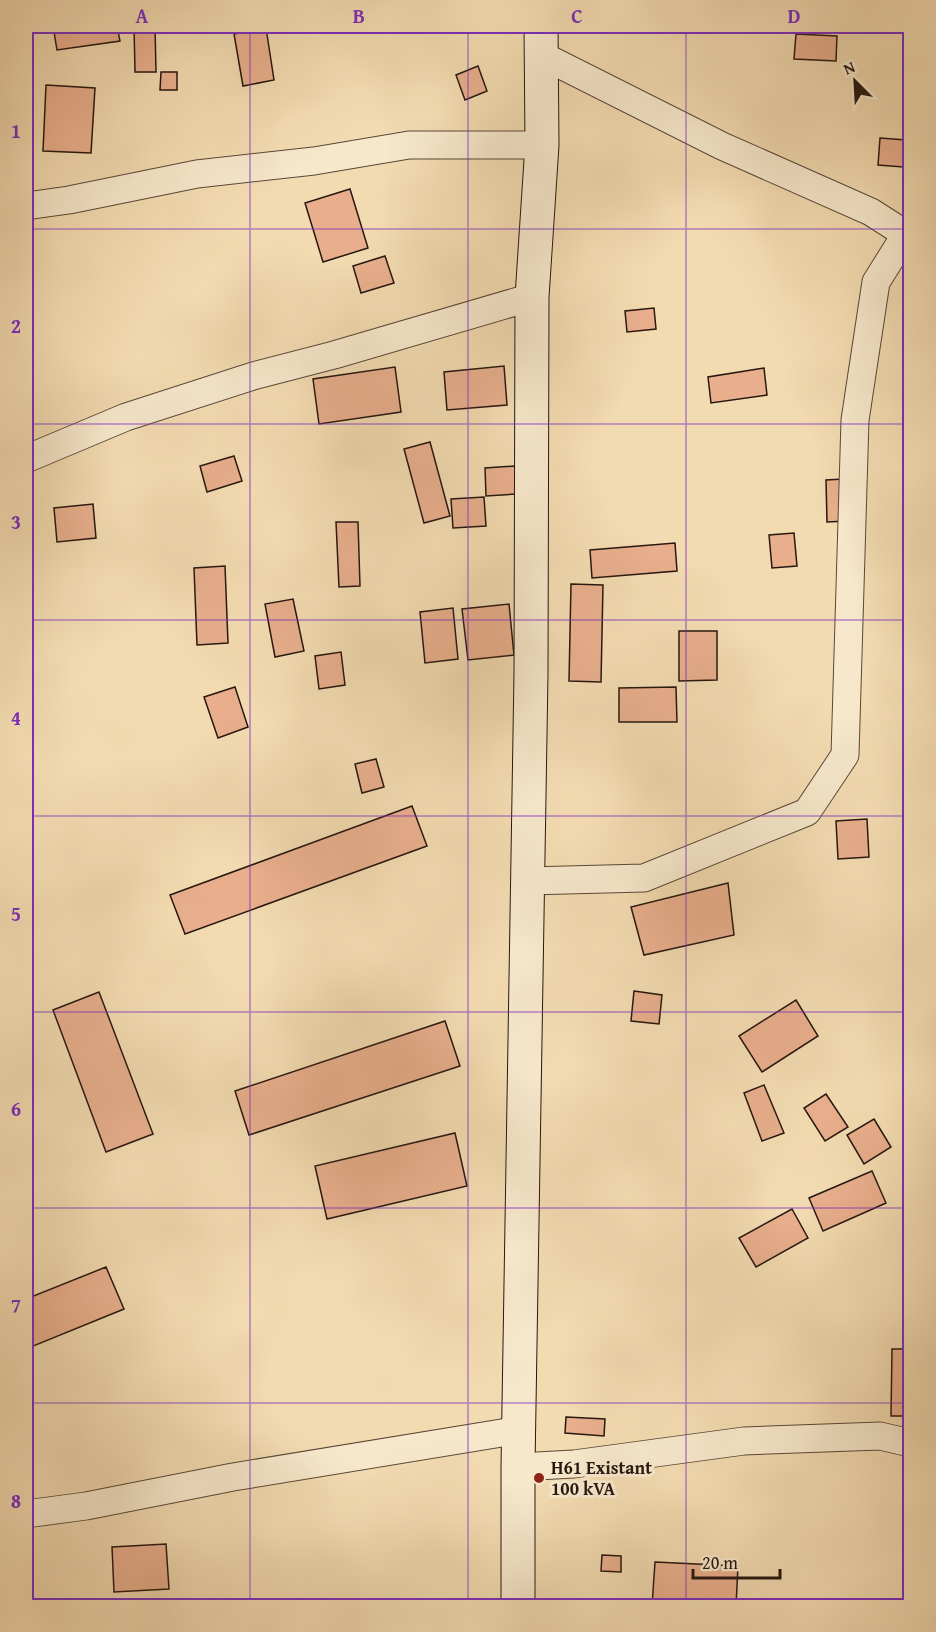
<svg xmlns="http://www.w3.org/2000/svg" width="936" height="1632" font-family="'Gentium Book Plus',serif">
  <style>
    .building { fill: #e9af8d; stroke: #261710; stroke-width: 1.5 }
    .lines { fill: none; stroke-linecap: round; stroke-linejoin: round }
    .street-casing { stroke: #594838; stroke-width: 29 }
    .secondary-casing { stroke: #261710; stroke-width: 35 }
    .street { stroke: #f7e8cc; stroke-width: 27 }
    .secondary { stroke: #f7e8cc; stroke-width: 33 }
    .grid { fill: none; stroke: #7b2cbf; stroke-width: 1.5; stroke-opacity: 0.55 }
    .poi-dot { fill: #8f2418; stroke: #f7e8cc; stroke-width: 2 }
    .labels { text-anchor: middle; stroke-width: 6; stroke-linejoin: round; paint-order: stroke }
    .poi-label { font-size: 18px; font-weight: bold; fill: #261710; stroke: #f7e8cc; text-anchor: start }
    .neatline { fill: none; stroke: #7b2cbf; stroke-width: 2 }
    .grid-label { font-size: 20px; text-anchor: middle; font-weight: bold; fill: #7b2cbf }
  </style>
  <rect width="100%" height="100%" fill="#f3dbb1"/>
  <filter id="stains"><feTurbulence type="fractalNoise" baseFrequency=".00333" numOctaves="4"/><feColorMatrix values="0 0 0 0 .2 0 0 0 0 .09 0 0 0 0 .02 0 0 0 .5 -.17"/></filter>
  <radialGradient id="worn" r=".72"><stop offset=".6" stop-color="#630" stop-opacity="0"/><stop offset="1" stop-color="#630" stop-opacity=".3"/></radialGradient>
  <g class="building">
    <path d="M53 26H117L120 41 57 50Z"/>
    <path d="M134 26H155L156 72H135Z"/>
    <path d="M266 28 274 80 243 86 234 34Z"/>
    <path d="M796 34 837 36 836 61 794 59Z"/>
    <path d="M478 66 487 91 465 100 456 75Z"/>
    <path d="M161 72H177V90H160Z"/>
    <path d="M46 85 95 88 91 153 43 151Z"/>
    <path d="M880 138 906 140 903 167 878 165Z"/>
    <path d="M350 189 368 248 323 262 305 203Z"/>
    <path d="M385 256 394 283 361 293 353 266Z"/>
    <path d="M654 308 656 329 627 332 625 311Z"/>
    <path d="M504 366 507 405 447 410 444 372Z"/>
    <path d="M395 367 401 412 319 424 313 379Z"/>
    <path d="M764 368 767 395 711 403 708 377Z"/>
    <path d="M430 442 450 516 424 523 404 449Z"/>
    <path d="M234 456 242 481 207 492 200 466Z"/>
    <path d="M515 466 516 494 486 496 485 468Z"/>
    <path d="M861 478 848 521 827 522 826 480Z"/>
    <path d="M484 497 486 526 453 528 451 499Z"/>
    <path d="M93 504 96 538 57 542 54 508Z"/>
    <path d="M336 522H358L360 586 339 587Z"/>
    <path d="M794 533 797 566 772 568 769 535Z"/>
    <path d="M675 543 677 571 592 578 590 550Z"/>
    <path d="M225 566 228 643 197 645 194 568Z"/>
    <path d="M571 584 603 585 601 682 569 681Z"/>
    <path d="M293 599 304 651 275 657 265 604Z"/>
    <path d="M509 604 514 655 468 660 462 609Z"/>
    <path d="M453 608 458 659 425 663 420 612Z"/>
    <path d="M679 631H717V680L679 681Z"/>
    <path d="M341 652 345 685 319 689 315 656Z"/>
    <path d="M235 687 248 727 218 738 204 697Z"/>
    <path d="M676 687 677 722H619V688Z"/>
    <path d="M376 759 384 787 362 793 355 764Z"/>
    <path d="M412 806 427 846 185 934 170 895Z"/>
    <path d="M867 819 869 857 838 859 836 821Z"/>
    <path d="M728 883 734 935 644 955 631 907Z"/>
    <path d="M634 991 662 995 659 1024 631 1021Z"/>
    <path d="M99 992 153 1134 106 1152 53 1010Z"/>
    <path d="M796 1000 818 1036 762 1072 739 1036Z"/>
    <path d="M445 1021 460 1066 249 1135 235 1091Z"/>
    <path d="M764 1085 784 1133 762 1141 744 1093Z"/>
    <path d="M826 1094 848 1127 825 1141 804 1108Z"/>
    <path d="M874 1119 891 1147 864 1164 847 1135Z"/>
    <path d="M455 1133 467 1186 327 1219 315 1166Z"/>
    <path d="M872 1171 886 1203 823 1231 809 1198Z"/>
    <path d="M792 1209 808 1238 756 1267 739 1238Z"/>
    <path d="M106 1267 124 1309 26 1349V1299Z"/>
    <path d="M892 1349H910V1416H891Z"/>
    <path d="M566 1417 605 1419 604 1436 565 1433Z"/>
    <path d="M166 1544 169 1589 114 1592 112 1547Z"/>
    <path d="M602 1555 621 1556V1572L601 1571Z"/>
    <path d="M655 1562 738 1566 736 1606H652Z"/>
  </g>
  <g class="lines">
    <g class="street-casing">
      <g id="street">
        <path d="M541 55 722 146 871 212 910 237"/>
        <path d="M26 206 69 200 197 174 314 161 409 145H542"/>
        <path d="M26 459 126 417 253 376 334 355 532 297"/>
        <path d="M528 881 644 878 807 812 845 755 855 420 876 282 906 234"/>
        <path d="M518 1467 574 1464 744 1441 880 1436 910 1443"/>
        <path d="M26 1514 86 1506 233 1477 520 1430"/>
      </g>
    </g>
    <g class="secondary-casing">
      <path id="secondary" d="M518 1606V1467L531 673 532 297 542 145 541 26"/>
    </g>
    <use href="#street" class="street"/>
    <use href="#secondary" class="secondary"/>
  </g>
  <path class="grid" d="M250 26V1606M468 26V1606M686 26V1606M26 229H910M26 424H910M26 620H910M26 816H910M26 1012H910M26 1208H910M26 1403H910"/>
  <circle class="poi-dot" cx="539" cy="1478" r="6"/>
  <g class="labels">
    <g class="poi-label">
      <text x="551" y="1474">H61 Existant<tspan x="551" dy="21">100 kVA</tspan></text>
    </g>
  </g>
  <rect width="936" height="1632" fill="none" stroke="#f3dbb1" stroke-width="66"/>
  <g transform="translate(855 81) rotate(336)" stroke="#f7e8cc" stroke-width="4.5" paint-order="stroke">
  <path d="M0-4.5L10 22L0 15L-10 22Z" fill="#261710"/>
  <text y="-9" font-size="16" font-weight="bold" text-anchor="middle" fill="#261710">N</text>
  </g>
  <path d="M693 1569v9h87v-9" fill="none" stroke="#261710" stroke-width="3"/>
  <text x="702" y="1569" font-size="18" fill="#261710" stroke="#f7e8cc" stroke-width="4.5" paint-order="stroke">20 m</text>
  <rect x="33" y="33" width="870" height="1566" class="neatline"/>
  <g class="grid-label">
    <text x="142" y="23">A</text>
    <text x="359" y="23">B</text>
    <text x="577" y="23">C</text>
    <text x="794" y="23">D</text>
    <text x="16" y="138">1</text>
    <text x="16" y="333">2</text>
    <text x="16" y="529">3</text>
    <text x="16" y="725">4</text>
    <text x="16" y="921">5</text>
    <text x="16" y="1116">6</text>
    <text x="16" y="1312">7</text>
    <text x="16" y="1508">8</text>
  </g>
  <rect width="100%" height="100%" filter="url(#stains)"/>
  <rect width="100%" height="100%" fill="url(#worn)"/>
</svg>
